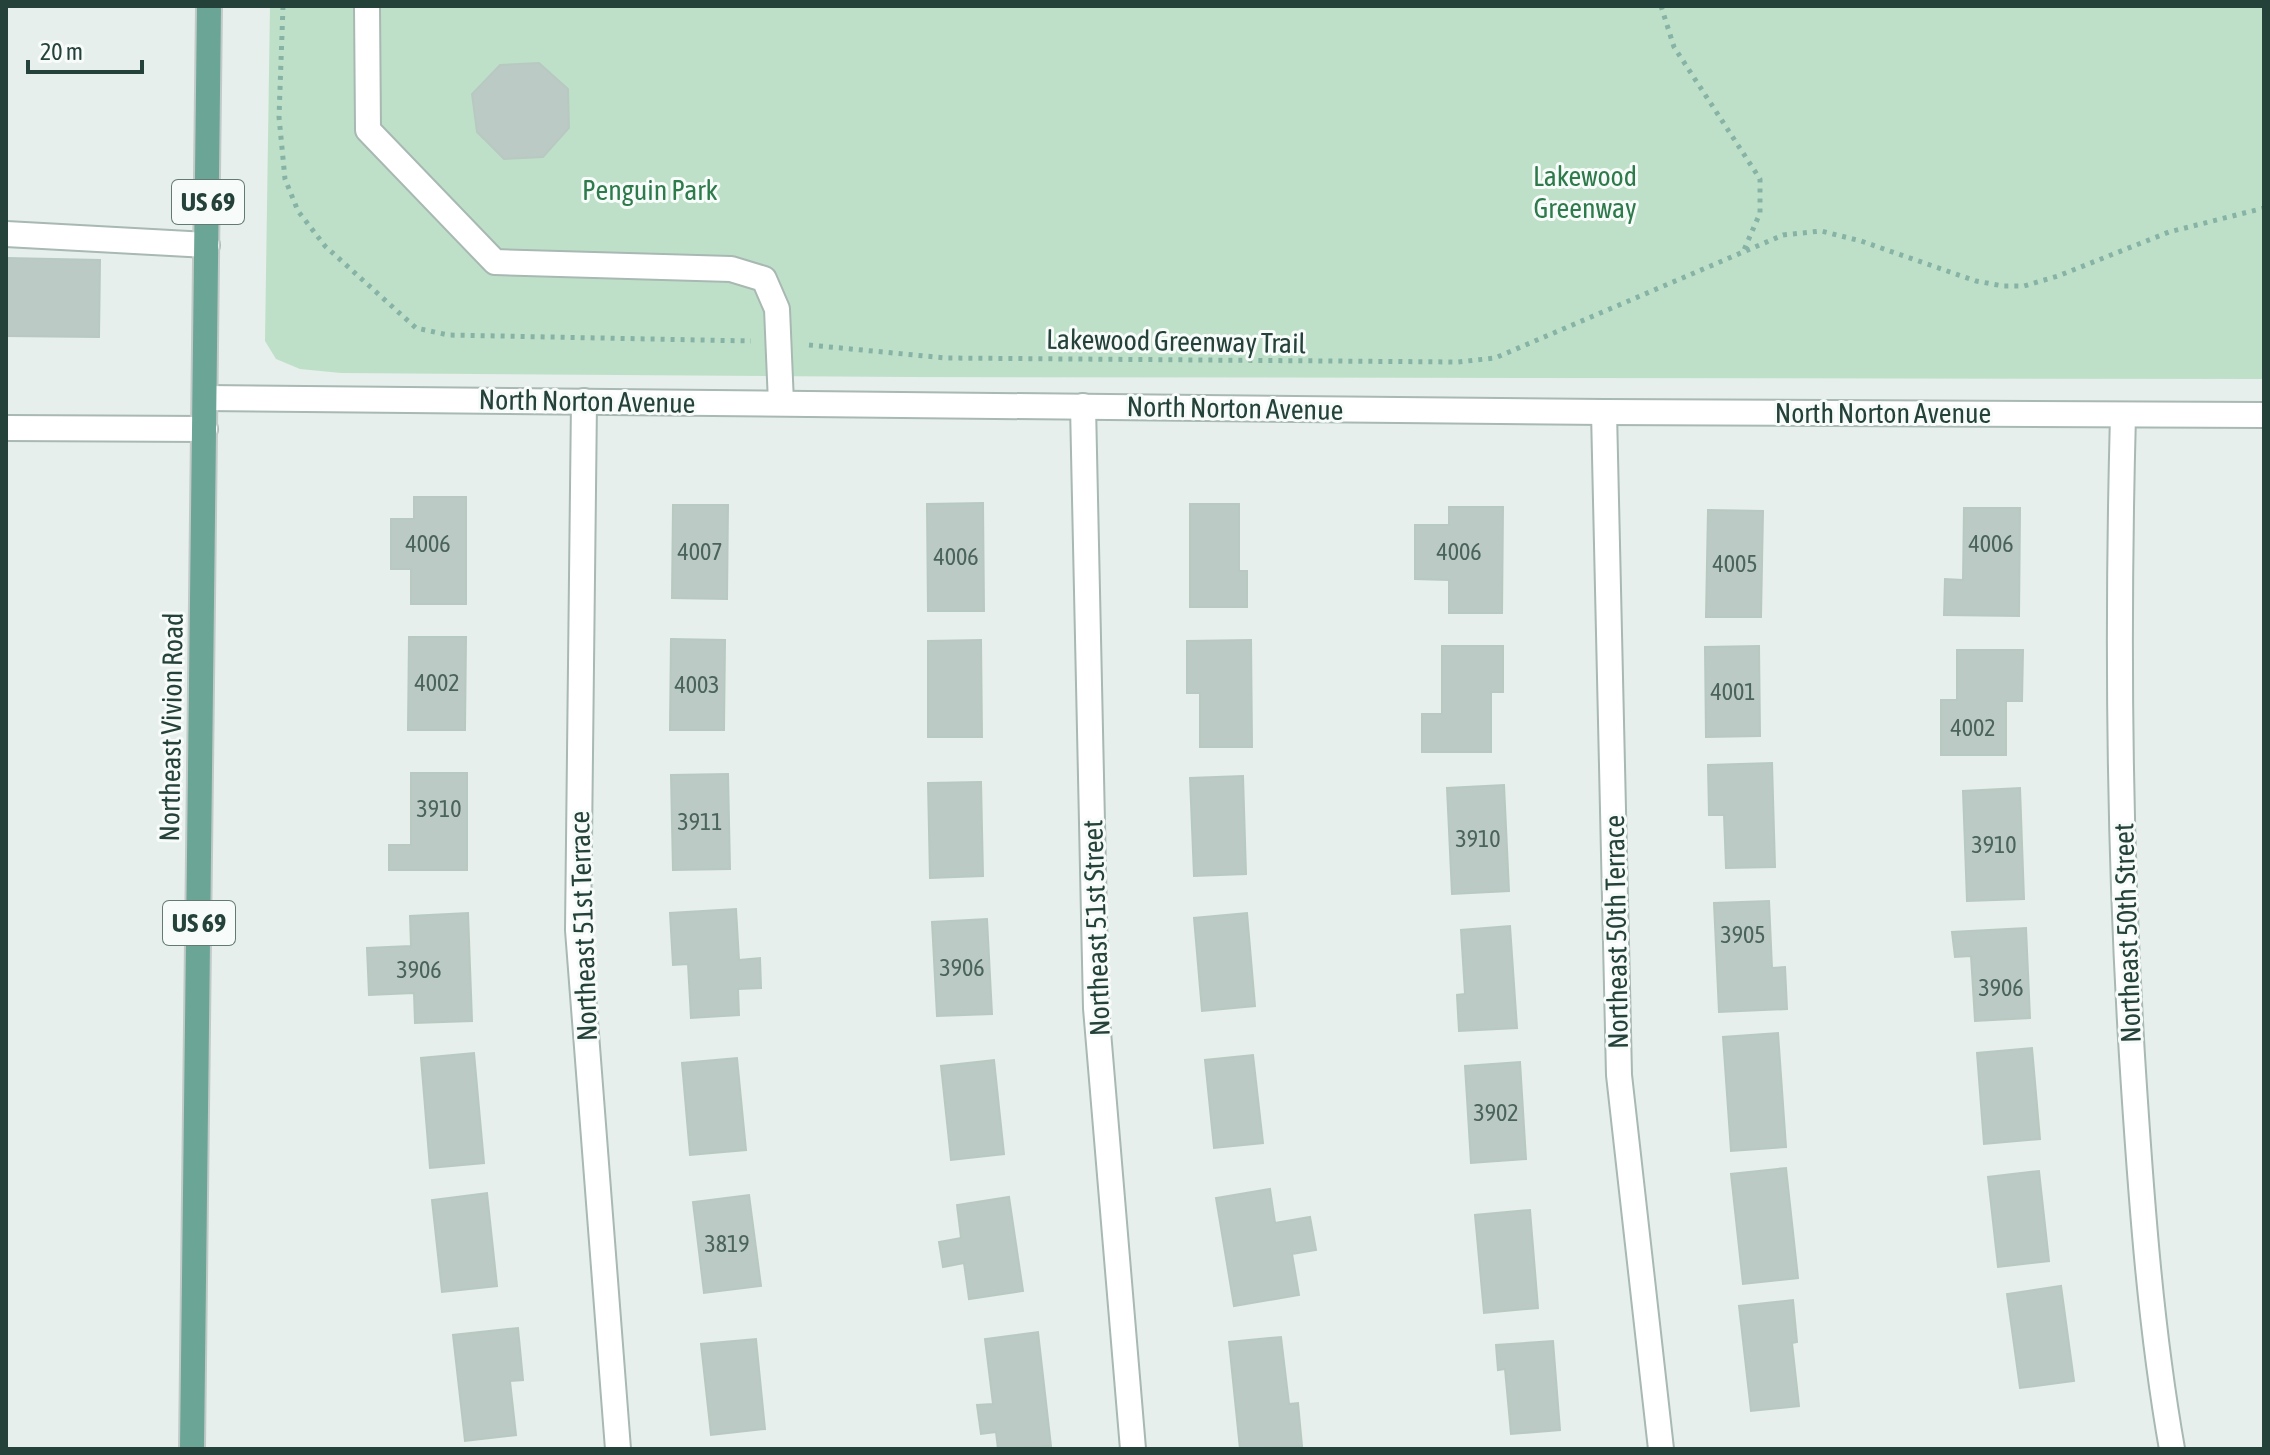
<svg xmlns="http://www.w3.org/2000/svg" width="2270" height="1455" font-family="'Asap Condensed',sans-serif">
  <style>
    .green { fill: #bfe0c8 }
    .building { fill: #bbcac4; stroke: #b8c9c2; stroke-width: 2 }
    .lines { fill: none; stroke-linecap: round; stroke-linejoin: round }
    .minor-casing { stroke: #a8b8b2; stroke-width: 28 }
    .major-casing { stroke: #c2cac8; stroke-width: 28 }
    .path { stroke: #86b3a5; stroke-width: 5; stroke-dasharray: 4 6; stroke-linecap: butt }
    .minor { stroke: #fff; stroke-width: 24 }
    .major { stroke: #6aa596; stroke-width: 24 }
    .labels { text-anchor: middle; stroke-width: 6; stroke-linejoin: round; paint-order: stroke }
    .number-label { font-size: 24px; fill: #4a645c }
    .shield { fill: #f7fbf9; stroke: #637a73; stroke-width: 2 }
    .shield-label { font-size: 26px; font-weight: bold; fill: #24423a }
    .park-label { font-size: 28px; fill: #2d7a4b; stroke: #f7fbf9 }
    .street-label { font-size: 28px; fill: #24423a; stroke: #f7fbf9 }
  </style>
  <rect width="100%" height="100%" fill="#e6efeb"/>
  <path class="green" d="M270 6H2264V379L905 377 341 373 300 369 276 359 265 341Z"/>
  <g class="building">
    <path d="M539 63 568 89 569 128 543 157 504 159 477 132 472 94 500 65Z"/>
    <path d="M6 258 100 260 99 337 6 336Z"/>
    <path d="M414 497H466V604H411V569H391V519H414Z"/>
    <path d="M983 503 984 611H928L927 504Z"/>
    <path d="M1190 504H1239V571H1247V607H1190Z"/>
    <path d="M673 505H728L727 599 672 598Z"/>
    <path d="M1449 507H1503L1502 613H1449V580L1415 579V525H1449Z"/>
    <path d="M1964 508H2020L2019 616 1944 615 1945 579 1963 580Z"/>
    <path d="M1708 510 1763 511 1761 617H1706Z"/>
    <path d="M409 637H466L465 730H408Z"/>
    <path d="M671 639 725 640 724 730H670Z"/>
    <path d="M981 640 982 737H928V641Z"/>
    <path d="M1251 640 1252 747H1200V693H1187V641Z"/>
    <path d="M1442 646H1503V692H1491V752H1422V714H1442Z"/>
    <path d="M1759 646 1760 736 1706 737 1705 647Z"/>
    <path d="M1957 650H2023L2022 701H2006V755H1941V700H1957Z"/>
    <path d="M1772 763 1775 867 1726 868 1724 815H1709L1708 765Z"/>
    <path d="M411 773H467V870H389V845H411Z"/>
    <path d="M728 774 730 869 673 870 671 775Z"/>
    <path d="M1243 776 1246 874 1194 876 1190 778Z"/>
    <path d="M981 782 983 876 930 878 928 783Z"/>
    <path d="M1504 785 1509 891 1452 894 1447 788Z"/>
    <path d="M2020 788 2024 899 1967 901 1963 791Z"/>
    <path d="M1769 901 1772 968 1785 967 1787 1009 1719 1012 1714 903Z"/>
    <path d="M736 909 739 960 760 958 761 988 738 989 739 1015 691 1018 688 964 673 965 670 913Z"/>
    <path d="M468 913 472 1021 415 1023 414 993 369 995 367 948 411 946 410 916Z"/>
    <path d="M1247 913 1255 1006 1202 1011 1194 918Z"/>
    <path d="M987 919 992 1014 937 1016 932 922Z"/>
    <path d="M1510 926 1517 1028 1459 1031 1457 995 1465 994 1461 930Z"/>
    <path d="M2026 928 2030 1018 1975 1021 1971 956 1955 957 1952 932Z"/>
    <path d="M1778 1033 1786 1147 1731 1151 1723 1037Z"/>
    <path d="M2032 1048 2040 1139 1984 1144 1977 1053Z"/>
    <path d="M474 1053 484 1163 430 1168 421 1058Z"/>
    <path d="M1253 1055 1263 1143 1214 1148 1205 1060Z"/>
    <path d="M737 1058 746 1150 690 1155 682 1063Z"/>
    <path d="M994 1060 1004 1154 951 1160 941 1066Z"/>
    <path d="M1520 1062 1526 1159 1471 1163 1465 1066Z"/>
    <path d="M1786 1168 1798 1278 1743 1284 1731 1174Z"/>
    <path d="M2039 1171 2049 1261 1998 1267 1988 1177Z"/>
    <path d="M1270 1189 1275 1223 1310 1217 1316 1250 1292 1254 1299 1295 1234 1306 1216 1198Z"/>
    <path d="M487 1193 497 1286 442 1292 432 1200Z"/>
    <path d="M749 1195 761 1286 704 1293 693 1202Z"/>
    <path d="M1009 1197 1023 1291 969 1299 964 1263 943 1267 939 1242 961 1238 957 1205Z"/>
    <path d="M1530 1210 1538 1308 1484 1313 1475 1215Z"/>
    <path d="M2061 1286 2074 1381 2020 1388 2007 1294Z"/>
    <path d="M1793 1300 1797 1342 1792 1343 1799 1406 1751 1411 1739 1306Z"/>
    <path d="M518 1328 523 1380 510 1381 516 1435 465 1441 453 1335Z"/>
    <path d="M1038 1332 1051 1446 998 1449 996 1432 981 1434 977 1405 993 1404 985 1339Z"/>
    <path d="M1281 1337 1289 1404 1298 1403 1302 1446 1240 1449 1229 1342Z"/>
    <path d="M756 1339 765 1429 711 1435 701 1344Z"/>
    <path d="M1553 1341 1560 1430 1511 1434 1505 1369 1498 1370 1496 1345Z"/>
  </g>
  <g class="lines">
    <g class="minor-casing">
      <g id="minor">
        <path d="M367 6 368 130 495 262 731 269 764 279 777 309 781 403"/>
        <path d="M6 234 207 245"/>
        <path d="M206 398 1604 412 2264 415"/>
        <path d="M584 401 578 930 618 1449"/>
        <path d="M1083 406 1096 1008 1133 1449"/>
        <path d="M1604 412 1619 1075 1661 1449"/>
        <path d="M2123 415C2117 639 2119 863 2134 1087 2142 1208 2151 1330 2172 1449"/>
        <path d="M6 428 205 429"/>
      </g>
    </g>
    <g class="major-casing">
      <path id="major" d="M192 1449 209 6"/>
    </g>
    <g class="path">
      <path d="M283 6 279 117 285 179 298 211 325 246 416 328 448 335 751 341"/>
      <path d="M1661 6 1674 47 1760 179V213L1744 250"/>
      <path d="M809 345 946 358 1458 362 1495 358 1783 235 1821 231 1861 241 1976 281 2003 286H2024L2058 276 2169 232 2264 208"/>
    </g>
    <use href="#minor" class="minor"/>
    <use href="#major" class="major"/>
  </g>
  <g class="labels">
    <g class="number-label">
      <text x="428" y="552">4006</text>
      <text x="1991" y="552">4006</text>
      <text x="700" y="560">4007</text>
      <text x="1459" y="560">4006</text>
      <text x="956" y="565">4006</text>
      <text x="1735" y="572">4005</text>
      <text x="437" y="691">4002</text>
      <text x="697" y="693">4003</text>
      <text x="1733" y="700">4001</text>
      <text x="1973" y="736">4002</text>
      <text x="439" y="817">3910</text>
      <text x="700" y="830">3911</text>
      <text x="1478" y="847">3910</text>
      <text x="1994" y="853">3910</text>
      <text x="1743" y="943">3905</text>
      <text x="962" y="976">3906</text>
      <text x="419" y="978">3906</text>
      <text x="2001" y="996">3906</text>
      <text x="1496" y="1121">3902</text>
      <text x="727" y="1252">3819</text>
    </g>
    <g class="shield">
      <rect x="172" y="180" width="72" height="44" rx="6"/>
      <rect x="163" y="901" width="72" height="44" rx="6"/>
    </g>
    <g class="shield-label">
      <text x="208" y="211">US 69</text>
      <text x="199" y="932">US 69</text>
    </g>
    <g class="park-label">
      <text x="1585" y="186">Lakewood<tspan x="1585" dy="32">Greenway</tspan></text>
      <text x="650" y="200">Penguin Park</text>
    </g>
    <g class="street-label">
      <text transform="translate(1176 341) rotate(1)" y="10">Lakewood Greenway Trail</text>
      <text transform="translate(587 401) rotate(1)" y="10">North Norton Avenue</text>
      <text transform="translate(1235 408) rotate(1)" y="10">North Norton Avenue</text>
      <text x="1883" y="423">North Norton Avenue</text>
      <text transform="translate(171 727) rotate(-89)" y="10">Northeast Vivion Road</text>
      <text transform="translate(583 926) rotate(-92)" y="10">Northeast 51st Terrace</text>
      <text transform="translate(1096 928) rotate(-92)" y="10">Northeast 51st Street</text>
      <text transform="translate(1616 932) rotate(-91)" y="10">Northeast 50th Terrace</text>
      <text transform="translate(2127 933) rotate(-92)" y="10">Northeast 50th Street</text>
    </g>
  </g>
  <rect width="2270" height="1455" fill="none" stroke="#24423a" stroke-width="16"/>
  <path d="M28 60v12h114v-12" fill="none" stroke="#24423a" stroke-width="4"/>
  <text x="40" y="60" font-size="24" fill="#24423a" stroke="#f7fbf9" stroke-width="6" paint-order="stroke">20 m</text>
</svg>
